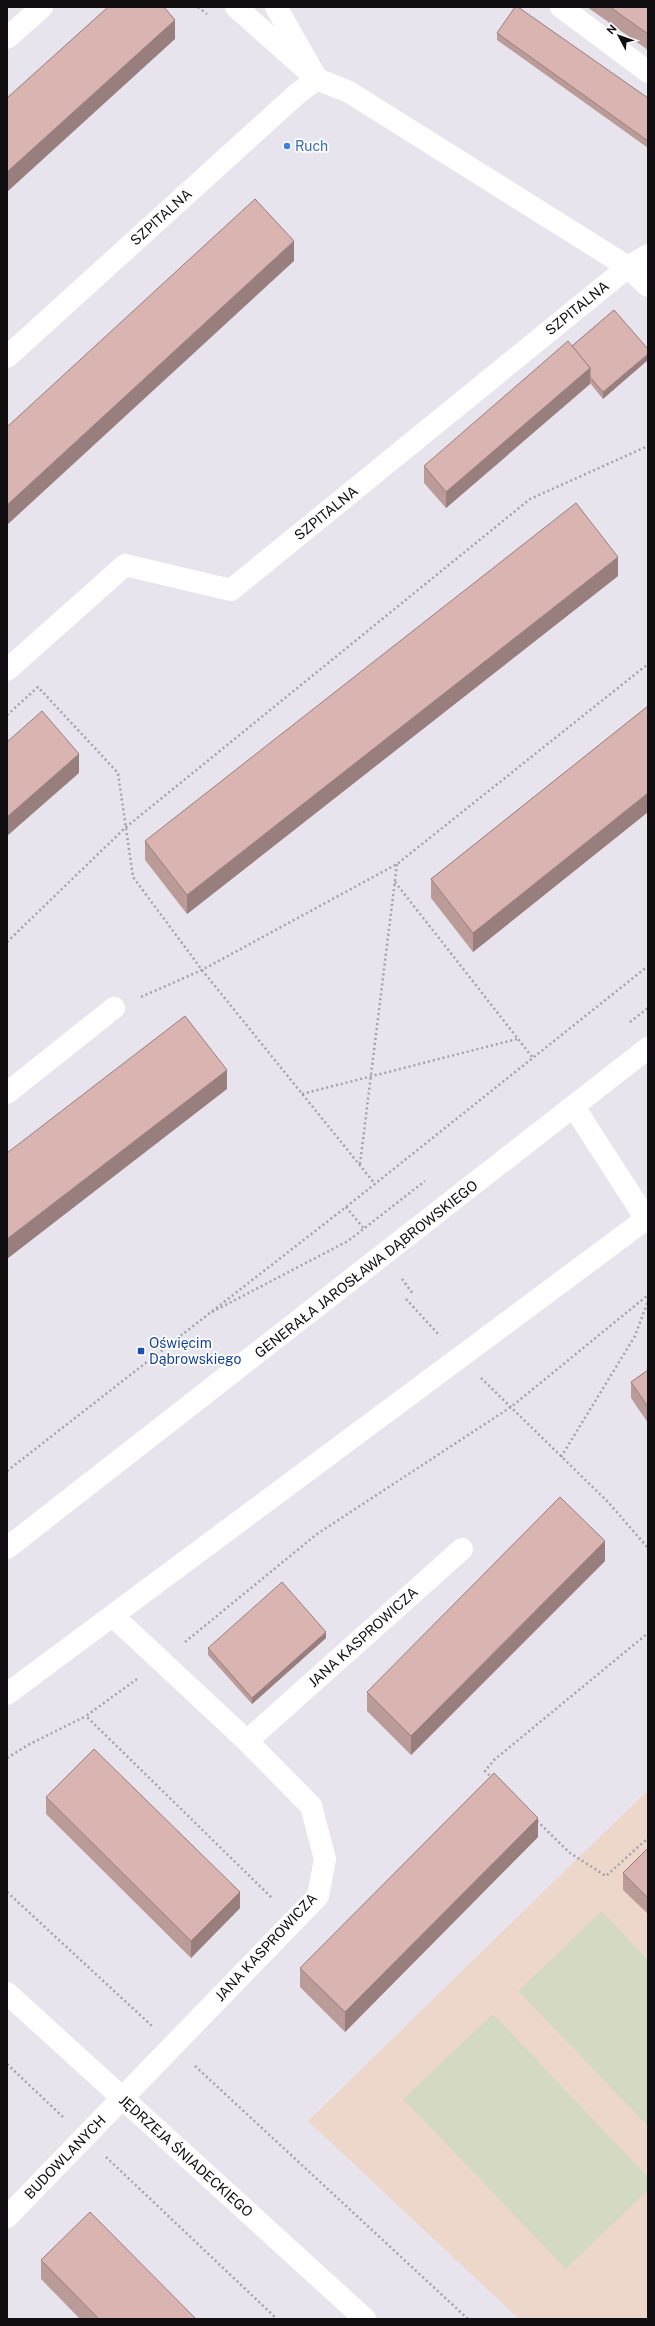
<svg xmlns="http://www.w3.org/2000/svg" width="655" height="2326" font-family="'Public Sans',sans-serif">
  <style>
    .education { fill: #edd7cb }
    .green { fill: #d4dac1 }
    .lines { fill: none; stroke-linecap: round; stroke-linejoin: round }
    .path { stroke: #a4a1a8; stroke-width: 2.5; stroke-dasharray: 2 3; stroke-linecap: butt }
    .minor { stroke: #fff; stroke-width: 22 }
    .wall { fill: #bb9b98 }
    .shaded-wall { fill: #987e7c }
    .building { fill: #d9b4b1; stroke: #987e7c }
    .shop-dot { fill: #3f7fe0; stroke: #fff; stroke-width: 1.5 }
    .transit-dot { fill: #1a4fb4; stroke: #fff; stroke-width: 1.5 }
    .labels { text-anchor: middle; stroke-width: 3.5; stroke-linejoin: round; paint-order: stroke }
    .shop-label { font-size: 14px; fill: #366cbe; stroke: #fff; text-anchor: start }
    .street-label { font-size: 14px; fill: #100e11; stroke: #fff }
    .transit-label { font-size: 14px; fill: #164399; stroke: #fff; text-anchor: start }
  </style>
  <rect width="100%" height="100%" fill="#e8e4ed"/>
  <path class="education" d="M648 1790V2319H519L308 2121Z"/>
  <g class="green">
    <path d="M602 1911 648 1960V2126L518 1991Z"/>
    <path d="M493 2014 648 2177V2190L566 2269 403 2099Z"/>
  </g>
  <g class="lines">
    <g class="path">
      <path d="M198 7 207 14"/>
      <path d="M7 715 38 687 118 773 133 877 202 970 375 1184"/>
      <path d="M395 882 533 1058"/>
      <path d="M7 942 125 828 530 499 648 446"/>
      <path d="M141 997 202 970 397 864 648 664"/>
      <path d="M630 1022 648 1008"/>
      <path d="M302 1094 517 1039"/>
      <path d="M360 1164 397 864"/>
      <path d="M346 1207 365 1230"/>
      <path d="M402 1279 413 1294"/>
      <path d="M406 1299 440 1336"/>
      <path d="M212 1312 348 1241 425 1181"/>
      <path d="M481 1378 608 1502 648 1548"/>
      <path d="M561 1457 635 1336 648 1301"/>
      <path d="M7 1471 346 1207 648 966"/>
      <path d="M185 1642 317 1534 511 1407 648 1295"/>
      <path d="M137 1679 86 1716 273 1899"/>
      <path d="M7 1758 28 1745 86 1716"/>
      <path d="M493 1779 485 1771 494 1760 648 1633"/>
      <path d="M537 1821 570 1853 606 1876 648 1838"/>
      <path d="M7 1892 152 2026"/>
      <path d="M7 2064 63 2117"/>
      <path d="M195 2066 468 2319"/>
      <path d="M106 2157 277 2319"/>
    </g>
    <g class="minor">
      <path d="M276 7 317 79 349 92 628 267 648 286"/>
      <path d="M561 7 648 72"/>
      <path d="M7 38 42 7"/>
      <path d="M7 357 297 94 317 79 236 7"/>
      <path d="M7 670 125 565 231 590 628 267 648 255"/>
      <path d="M7 1093 114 1008"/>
      <path d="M574 1107 648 1222"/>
      <path d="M7 1548 648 1048"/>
      <path d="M7 1694 646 1219"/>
      <path d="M247 1741 462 1549"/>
      <path d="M7 1993 365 2319"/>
      <path d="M7 2217 318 1896 325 1859 311 1806 247 1741 113 1616"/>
    </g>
  </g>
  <g class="wall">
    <path d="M587 7H648V50Z"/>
    <path d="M497 33 648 98V148L497 40Z"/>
    <path d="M614 310 603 399 590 383V384L446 508 424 483V466L572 346Z"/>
    <path d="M618 576 187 914 145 860V841Z"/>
    <path d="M648 706V812L473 952 431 898V879Z"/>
    <path d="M648 1370V1423L631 1398V1382Z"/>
    <path d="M605 1561 411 1755 367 1711V1692Z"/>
    <path d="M326 1638 252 1704 208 1655V1648Z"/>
    <path d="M46 1797 240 1908 191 1958 46 1814Z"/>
    <path d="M538 1837 345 2032 300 1987V1968Z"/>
    <path d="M648 1848V1914L623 1890V1873Z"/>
    <path d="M41 2260 196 2319H80L41 2279Z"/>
  </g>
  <g class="shaded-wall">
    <path d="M175 20V39L7 192V172Z"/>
    <path d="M294 241V261L7 525V505Z"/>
    <path d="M648 354V360L603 399V392Z"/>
    <path d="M590 368V384L446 508V492Z"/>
    <path d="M618 557V576L187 914V895Z"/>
    <path d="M79 754V773L7 836V817Z"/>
    <path d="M648 793V812L473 952V933Z"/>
    <path d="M227 1070V1089L7 1259V1239Z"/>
    <path d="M605 1541V1561L411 1755V1736Z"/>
    <path d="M326 1632V1638L252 1704V1698Z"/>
    <path d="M538 1818V1837L345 2032V2012Z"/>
    <path d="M240 1892V1908L191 1958V1941Z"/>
  </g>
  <g class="building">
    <path d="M108 7H164L175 20 7 172V98Z"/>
    <path d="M515 7H518L648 98V141L497 33Z"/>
    <path d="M610 7H648V34Z"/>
    <path d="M255 199 294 241 7 505V427Z"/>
    <path d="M614 310 648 349V354L603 392 590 377V368L572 346Z"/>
    <path d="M568 341 590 368 446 492 424 466Z"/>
    <path d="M576 503 618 557 187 895 145 841Z"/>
    <path d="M648 706V793L473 933 431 879Z"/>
    <path d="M42 711 79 754 7 817V742Z"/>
    <path d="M185 1016 227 1070 7 1239V1153Z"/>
    <path d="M648 1370V1407L631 1382Z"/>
    <path d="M560 1497 605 1541 411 1736 367 1692Z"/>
    <path d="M282 1582 326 1632 252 1698 208 1648Z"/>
    <path d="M94 1749 240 1892 191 1941 46 1797Z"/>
    <path d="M494 1773 538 1818 345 2012 300 1968Z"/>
    <path d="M648 1848V1898L623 1873Z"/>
    <path d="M90 2212 196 2319H99L41 2260Z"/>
  </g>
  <circle class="shop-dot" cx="287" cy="146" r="4"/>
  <rect class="transit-dot" x="137" y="1347" width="8" height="8" rx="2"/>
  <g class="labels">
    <g class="shop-label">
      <text x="295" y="151">Ruch</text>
    </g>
    <g class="street-label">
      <text transform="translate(161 217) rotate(-42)" y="5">SZPITALNA</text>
      <text transform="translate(577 308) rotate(-39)" y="5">SZPITALNA</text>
      <text transform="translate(326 513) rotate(-39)" y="5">SZPITALNA</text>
      <text transform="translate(366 1269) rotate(-38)" y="5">GENERAŁA JAROSŁAWA DĄBROWSKIEGO</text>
      <text transform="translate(363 1637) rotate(-42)" y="5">JANA KASPROWICZA</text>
      <text transform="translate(266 1947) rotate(-47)" y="5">JANA KASPROWICZA</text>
      <text transform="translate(186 2156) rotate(42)" y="5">JĘDRZEJA ŚNIADECKIEGO</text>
      <text transform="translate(65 2157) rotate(-46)" y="5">BUDOWLANYCH</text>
    </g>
    <g class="transit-label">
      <text x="149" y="1348">Oświęcim<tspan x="149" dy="16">Dąbrowskiego</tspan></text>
    </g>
  </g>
  <rect width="655" height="2326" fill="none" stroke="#100e11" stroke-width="16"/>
  <g transform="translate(619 36) rotate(311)" stroke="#ffffff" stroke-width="3" paint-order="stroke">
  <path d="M0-3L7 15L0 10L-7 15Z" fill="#100e11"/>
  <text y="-6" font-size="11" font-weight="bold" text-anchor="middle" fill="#100e11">N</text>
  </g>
</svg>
